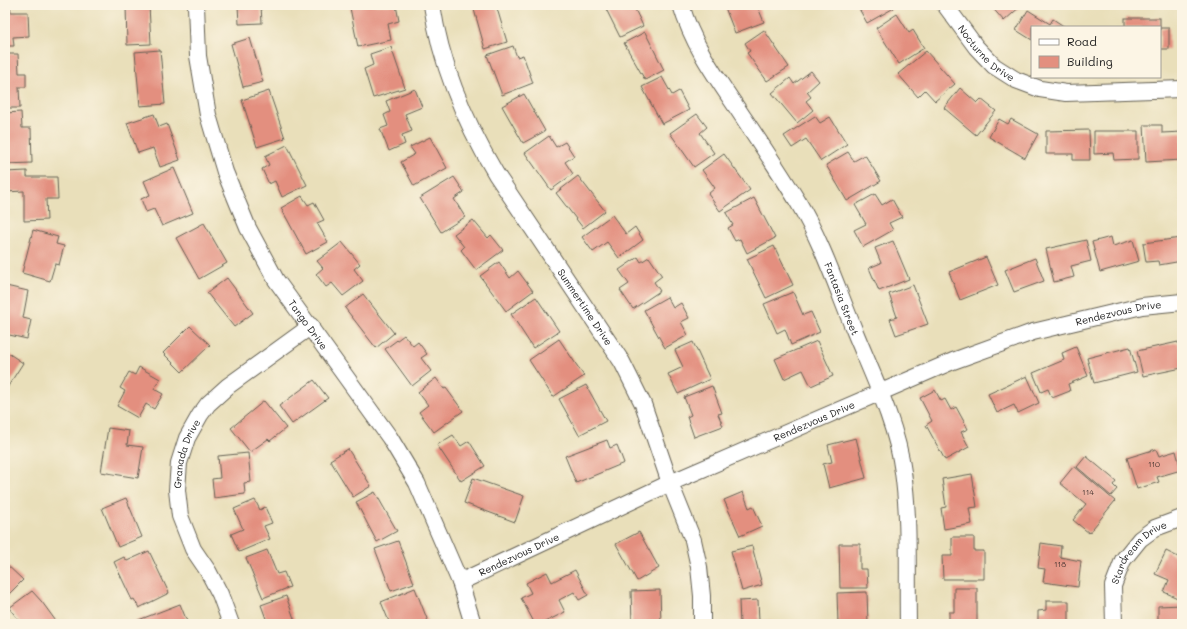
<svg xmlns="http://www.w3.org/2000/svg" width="1187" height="629" font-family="Mali,sans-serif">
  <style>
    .building { fill: #e38f7f }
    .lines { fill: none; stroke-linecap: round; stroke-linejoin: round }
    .street-casing { stroke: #646053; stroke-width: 18 }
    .street { stroke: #fff; stroke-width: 16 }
    .labels { text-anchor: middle; stroke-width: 3.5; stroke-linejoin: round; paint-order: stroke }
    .number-label { font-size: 8px; fill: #4e3935 }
    .street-label { font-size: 10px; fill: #1c1c1c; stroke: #fcf5e5 }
  </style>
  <rect width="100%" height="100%" fill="#fcf5e5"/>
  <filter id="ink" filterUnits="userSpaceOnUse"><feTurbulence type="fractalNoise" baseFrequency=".025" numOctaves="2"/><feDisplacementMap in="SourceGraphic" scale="8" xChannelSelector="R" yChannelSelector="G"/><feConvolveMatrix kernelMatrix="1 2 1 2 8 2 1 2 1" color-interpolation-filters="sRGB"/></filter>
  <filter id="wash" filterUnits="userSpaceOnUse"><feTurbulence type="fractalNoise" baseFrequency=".012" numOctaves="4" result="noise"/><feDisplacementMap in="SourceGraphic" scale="16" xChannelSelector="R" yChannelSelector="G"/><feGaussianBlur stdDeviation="0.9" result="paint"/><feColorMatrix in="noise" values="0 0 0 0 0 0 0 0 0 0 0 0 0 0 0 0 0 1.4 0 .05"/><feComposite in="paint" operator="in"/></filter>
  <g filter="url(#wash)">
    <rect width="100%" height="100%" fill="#e9dfba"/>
    <g id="blocks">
      <g class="building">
        <path d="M5 5H10L11 12H28L29 36 13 37 14 46H5Z"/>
        <path d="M126 5H149L151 44 127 45Z"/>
        <path d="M238 5H261L262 23 239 24Z"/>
        <path d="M363 5H396L399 21 388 24 391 40 358 47 350 8Z"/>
        <path d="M478 5H496L507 42 485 49 473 6Z"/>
        <path d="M604 5H633L643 26 620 37Z"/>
        <path d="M724 5H757L764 22 735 33Z"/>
        <path d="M857 5H893L894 8 867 23Z"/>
        <path d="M990 5H1022L1004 21Z"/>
        <path d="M1028 10 1050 24 1053 19 1065 27H1032V40L1016 30Z"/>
        <path d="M897 14 909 33 913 30 924 48 899 64 876 28Z"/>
        <rect x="1125" y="18" width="35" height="9"/>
        <rect x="1160" y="28" width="9" height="21"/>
        <path d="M764 30 789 67 767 81 747 53 750 51 745 43Z"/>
        <path d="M645 32 664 70 645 80 624 43Z"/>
        <path d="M250 38 263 82 243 87 231 44Z"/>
        <path d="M513 46 517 57 523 55 533 83 502 95 487 55Z"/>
        <path d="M391 47 405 88 373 98 364 69 373 65 370 54Z"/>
        <path d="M160 50 165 104 140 106 135 52Z"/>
        <path d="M926 51 955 84 935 101 925 90 918 97 898 74Z"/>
        <path d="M5 54H18L19 73H26V87H19L20 108H5Z"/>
        <path d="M811 71 819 81 807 92 811 97 806 101 813 110 797 123 772 93 790 78 794 84Z"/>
        <path d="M662 77 672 95 679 91 689 110 662 124 642 87Z"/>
        <path d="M960 88 977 103 981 99 996 111 976 135 944 108Z"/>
        <path d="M415 89 422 107 405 114 412 131 402 135 405 144 389 151 380 129 388 126 384 115 390 112 386 101Z"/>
        <path d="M269 91 285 138 257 147 242 100Z"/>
        <path d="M524 94 545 131 523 143 502 106Z"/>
        <path d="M21 112 22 128H31L32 163 5 164V113Z"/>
        <path d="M154 114 159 127 167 124 180 160 160 167 153 148 138 153 127 123Z"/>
        <path d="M697 114 707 127 700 133 714 153 694 167 670 133Z"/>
        <path d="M815 116 820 123 830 117 847 144 821 161 806 139 792 148 784 136Z"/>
        <path d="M999 119 1008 124 1011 119 1038 134 1025 158 989 137Z"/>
        <path d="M1144 125H1162V133L1182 132V160L1146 162Z"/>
        <path d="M1089 130 1090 160H1073V154H1046V131Z"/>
        <path d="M1094 131H1138V159L1114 160 1113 153 1094 154Z"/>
        <path d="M549 136 556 147 565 142 574 156 565 162 573 174 551 190 525 153Z"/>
        <path d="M430 137 447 168 414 186 401 162 415 154 410 147Z"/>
        <path d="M287 145 307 185 282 197 275 181 269 184 262 169 269 165 265 156Z"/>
        <path d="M848 152 854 161 865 155 881 181 847 201 826 165Z"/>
        <path d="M724 154 750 190 720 211 708 194 715 188 702 170Z"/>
        <path d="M174 168 193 213 162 226 154 209 146 212 141 199 150 195 144 181Z"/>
        <path d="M27 171V177H57L58 199H46L47 220 24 221V191L5 192V172Z"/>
        <path d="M578 176 605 211 583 228 556 193Z"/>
        <path d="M454 177 464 192 454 199 465 217 441 232 420 198Z"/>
        <path d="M875 194 882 205 892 199 902 217 889 223 893 230 863 247 854 230 866 224 855 205Z"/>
        <path d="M302 196 308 205 314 202 324 220 317 223 328 242 306 254 281 208Z"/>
        <path d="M754 198 775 238 747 253 740 239 735 241 728 228 733 225 726 213Z"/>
        <path d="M612 215 626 234 635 227 643 240 619 258 607 242 593 252 582 237Z"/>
        <path d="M473 220 488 238 491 235 503 250 476 270 461 250 464 247 454 234Z"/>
        <path d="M204 223 227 263 199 279 176 238Z"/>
        <path d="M33 230 58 237 56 244 64 246 59 265 55 264 50 281 22 273Z"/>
        <path d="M1111 237 1113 246 1133 240 1139 261 1100 272 1092 242Z"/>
        <path d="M1181 238 1182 261 1159 265 1158 261 1146 262 1143 243Z"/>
        <path d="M1086 240 1091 261 1071 266 1074 277 1054 282 1046 249Z"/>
        <path d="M893 241 909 279 879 291 869 268 881 263 875 248Z"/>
        <path d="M342 242 360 264 354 269 363 281 343 296 332 283 326 287 316 274 323 268 317 261Z"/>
        <path d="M774 246 793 285 766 298 747 259Z"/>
        <path d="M638 257 641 262 649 257 662 276 654 282 660 291 633 309 620 290 629 284 619 270Z"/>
        <path d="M986 257 998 285 960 300 949 272Z"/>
        <path d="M1035 258 1044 281 1014 292 1005 270Z"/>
        <path d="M499 262 510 278 518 271 533 291 506 311 480 276Z"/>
        <path d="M227 278 253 313 234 327 207 293Z"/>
        <path d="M913 285 928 324 896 335 890 319 897 317 889 294Z"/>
        <path d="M6 286 28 291 23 318 31 320 27 339 5 334V292Z"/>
        <path d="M793 292 803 315 811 312 820 332 791 345 785 329 777 333 764 304Z"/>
        <path d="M363 294 394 333 376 348 345 308Z"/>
        <path d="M536 297 559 331 533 348 511 314Z"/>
        <path d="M667 297 673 308 681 303 689 318 681 322 688 335 665 348 644 310Z"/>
        <path d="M190 326 210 345 182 372 163 353Z"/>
        <path d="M404 335 413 346 418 342 427 354 421 358 431 371 412 386 385 349Z"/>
        <path d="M559 339 584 376 553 397 529 360Z"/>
        <path d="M817 341 833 376 811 386 803 370 784 379 775 359Z"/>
        <path d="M693 342 710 379 678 394 668 374 683 367 675 350Z"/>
        <path d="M1178 342 1182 361V368L1143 376 1137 351Z"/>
        <path d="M1076 347 1088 376 1068 384 1070 391 1052 398 1048 389 1041 392 1033 373 1064 360 1062 353Z"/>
        <path d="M1130 347 1137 372 1094 383 1087 358Z"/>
        <path d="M5 351 23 363 5 391Z"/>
        <path d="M139 367 160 379 154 389 163 394 154 409 146 404 138 418 117 406 125 391 120 388 129 372 135 375Z"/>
        <path d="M1027 376 1039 403 1018 413 1014 405 997 413 988 394Z"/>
        <path d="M436 378 444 389 446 388 463 411 434 432 419 412 428 405 418 392Z"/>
        <path d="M314 380 328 398 292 424 279 406Z"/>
        <path d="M586 385 606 421 579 435 559 399Z"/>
        <path d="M712 386 722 413 718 414 723 426 694 437 687 417 691 415 684 397Z"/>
        <path d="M935 390 941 401 945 399 951 410 956 407 968 429 961 432 969 447 945 460 926 425 932 421 920 398Z"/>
        <path d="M264 401 286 428 270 441 268 439 250 452 231 428Z"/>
        <path d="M108 428 129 431 127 445 143 447 138 478 101 472Z"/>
        <path d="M453 435 461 446 469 441 485 466 461 481 437 445Z"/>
        <path d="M856 438 866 478 829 488 823 464 832 462 828 445Z"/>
        <path d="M607 440 610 448 617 445 624 463 576 483 565 456Z"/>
        <path d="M348 449 371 486 353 497 330 460Z"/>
        <path d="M1156 449 1159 456 1176 451 1181 470 1157 477 1159 482 1137 489 1127 458Z"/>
        <path d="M248 453 251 482 244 483 245 494 214 498 212 479 220 478 218 456Z"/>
        <path d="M1086 456 1116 481 1113 485 1117 489 1111 496 1077 467Z"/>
        <path d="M1074 466 1115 501 1089 533 1073 520 1086 504 1060 483Z"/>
        <path d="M972 474 977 507 969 508 972 524 944 529 941 508 946 507 942 479Z"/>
        <path d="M473 478 524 496 515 522 464 503Z"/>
        <path d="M375 492 397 531 377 542 356 502Z"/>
        <path d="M743 492 749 508 753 506 762 526 740 536 724 500Z"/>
        <path d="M126 498 142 537 118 547 102 508Z"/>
        <path d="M255 500 260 510 265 507 272 523 264 526 270 539 239 552 231 534 243 529 234 509Z"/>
        <path d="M639 532 659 568 637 581 616 544Z"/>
        <path d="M952 537H974V551H984V579H943L942 556H952Z"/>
        <path d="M398 541 414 583 391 591 375 549Z"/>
        <path d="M1041 543 1061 546 1060 557 1081 561 1078 587 1043 582 1045 569 1038 568Z"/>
        <path d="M839 544H860V569H867L868 588H840Z"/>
        <path d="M752 546 762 585 742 591 731 551Z"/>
        <path d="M267 550 277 574 284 572 290 587 263 598 246 558Z"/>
        <path d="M149 551 169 593 139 608 134 599 132 600 114 562 124 557 127 561Z"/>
        <path d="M1166 551 1182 559V600L1164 592 1169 580 1155 574Z"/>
        <path d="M5 563 23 580 5 598Z"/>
        <path d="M575 570 588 595 579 600 574 592 559 600 565 612 541 624H535L521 598 531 593 526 583 547 572 552 582Z"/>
        <path d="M415 588 429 624H390L381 602Z"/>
        <path d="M954 588H977V624H949V612H954Z"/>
        <path d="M660 590 661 624H632L631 591Z"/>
        <path d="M32 591 42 602 58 624H22L9 608Z"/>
        <path d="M867 592 868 624H838L837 593Z"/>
        <path d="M286 596 296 624H268L261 605Z"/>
        <path d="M758 600 759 621 772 620V624H740L739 601Z"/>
        <path d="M1046 601H1069V624H1038V611L1046 610Z"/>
        <path d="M180 604 188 624H137L136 621Z"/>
        <path d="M1182 605V624H1158V606Z"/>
      </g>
    </g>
  </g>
  <g filter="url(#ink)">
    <use href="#blocks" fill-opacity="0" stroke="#646053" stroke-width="1"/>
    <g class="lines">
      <g class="street-casing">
        <g id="street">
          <path id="s1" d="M196 5 198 56 208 115 225 172 248 228 276 280 390 438 417 483 460 582 473 624"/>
          <path id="s2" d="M432 5C441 66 465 122 496 174L622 362 643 404 670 483 693 540 699 567 702 596V624"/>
          <path id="s3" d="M681 5C694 49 720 82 745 120 763 147 781 174 798 202 822 242 837 288 855 332 873 376 897 425 903 472 910 522 907 574 908 624"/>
          <path id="s4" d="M945 5 976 47 994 66 1016 80 1040 89 1066 93 1182 89"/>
          <path id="s5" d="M460 582 670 483 953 361 1033 332 1142 306 1182 302"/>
          <path id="s6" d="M231 624 220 594 208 571 193 549 180 516 177 490 179 463 187 438 200 415 208 404 228 386 311 326"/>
          <path id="s7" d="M1114 624 1113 586 1123 560 1140 539 1155 528 1182 518"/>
        </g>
      </g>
      <use href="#street" class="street"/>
    </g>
  </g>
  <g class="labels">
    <g class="number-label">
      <text x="1154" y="467">110</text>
      <text x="1088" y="495">114</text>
      <text x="1060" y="567">118</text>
    </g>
    <g class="street-label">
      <text dy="4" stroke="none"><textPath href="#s4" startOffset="64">Nocturne Drive</textPath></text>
      <text dy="4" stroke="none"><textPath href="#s3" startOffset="336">Fantasia Street</textPath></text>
      <text dy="4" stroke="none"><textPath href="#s2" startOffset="342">Summertime Drive</textPath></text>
      <text dy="4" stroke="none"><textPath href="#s5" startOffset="713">Rendezvous Drive</textPath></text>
      <text dy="4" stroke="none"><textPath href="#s1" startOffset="345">Tango Drive</textPath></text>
      <text dy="4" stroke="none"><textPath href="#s5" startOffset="389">Rendezvous Drive</textPath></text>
      <text dy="4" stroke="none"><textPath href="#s6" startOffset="184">Granada Drive</textPath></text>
      <text dy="4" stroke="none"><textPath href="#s5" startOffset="65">Rendezvous Drive</textPath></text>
      <text dy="4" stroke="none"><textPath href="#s7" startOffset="82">Stardream Drive</textPath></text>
    </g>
  </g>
  <rect width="1187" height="629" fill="none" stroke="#fcf5e5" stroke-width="20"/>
  <rect x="1031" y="26" width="130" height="52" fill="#fcf5e5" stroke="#a29e95"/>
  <rect x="1039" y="39" width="20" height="6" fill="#ffffff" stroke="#a29e95"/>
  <text x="1067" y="46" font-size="12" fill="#1c1c1c">Road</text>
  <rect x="1039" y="56" width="20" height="12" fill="#e38f7f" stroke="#a29e95"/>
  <text x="1067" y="66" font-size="12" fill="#1c1c1c">Building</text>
</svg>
